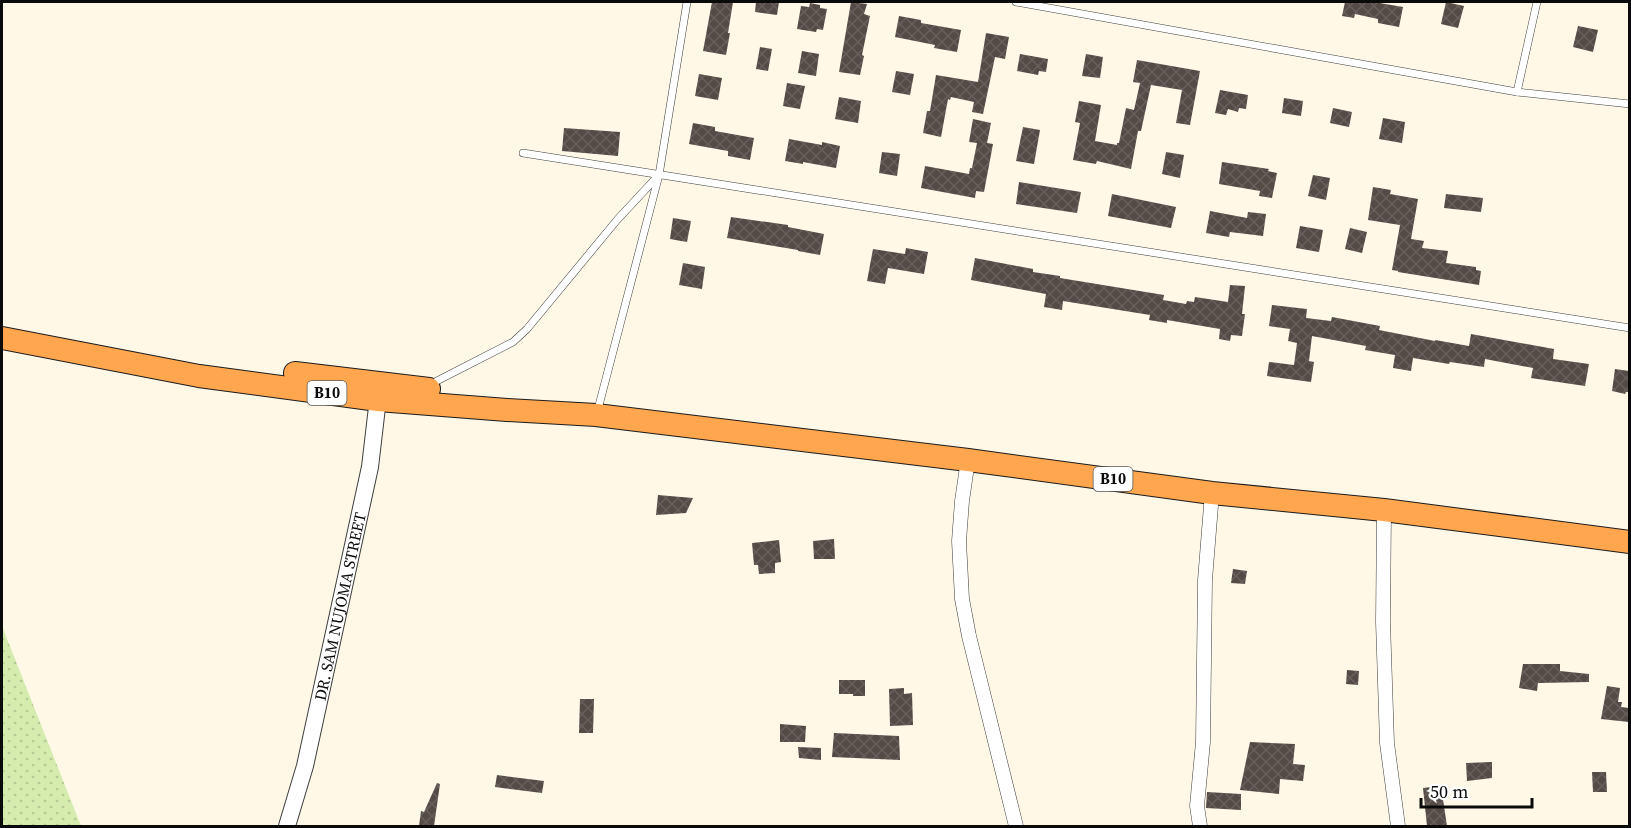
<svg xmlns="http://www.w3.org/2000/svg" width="1631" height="828" font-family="'Source Serif 4',serif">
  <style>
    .green { fill: url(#green-dots) }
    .building { fill: url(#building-cross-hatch) }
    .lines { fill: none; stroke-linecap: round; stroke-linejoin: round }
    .service-casing { stroke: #3d3d3d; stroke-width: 8 }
    .minor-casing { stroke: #3d3d3d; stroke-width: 15 }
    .tertiary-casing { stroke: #3d3d3d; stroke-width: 18 }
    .trunk-casing { stroke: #1b1b1b; stroke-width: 24 }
    .service { stroke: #fff; stroke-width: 7 }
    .minor { stroke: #fff; stroke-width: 14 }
    .tertiary { stroke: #fff; stroke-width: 16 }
    .trunk { stroke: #ffa64e; stroke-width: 22 }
    .labels { text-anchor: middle; stroke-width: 6; stroke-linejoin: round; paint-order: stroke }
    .shield { fill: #fff; stroke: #545454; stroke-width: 1.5 }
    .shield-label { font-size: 15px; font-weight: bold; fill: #0a0a0a }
    .street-label { font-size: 16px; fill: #0a0a0a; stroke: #fff }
  </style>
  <defs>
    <pattern id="green-dots" width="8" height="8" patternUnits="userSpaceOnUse" patternTransform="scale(1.5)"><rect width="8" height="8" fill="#d5ecae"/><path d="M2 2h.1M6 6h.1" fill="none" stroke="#b6c994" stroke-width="1.8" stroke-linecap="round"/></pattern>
    <pattern id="building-cross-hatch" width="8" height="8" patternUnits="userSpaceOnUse" patternTransform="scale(1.5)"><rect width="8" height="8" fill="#544a46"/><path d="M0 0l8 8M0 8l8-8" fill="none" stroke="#68605c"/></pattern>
  </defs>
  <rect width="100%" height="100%" fill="#fff8e7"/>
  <path class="green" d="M2 626 81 826H2Z"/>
  <g class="building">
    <path d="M712 2H733L728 33H730L726 55 703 51Z"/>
    <path d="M756 2H779L777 15 755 12Z"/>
    <path d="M851 2 867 4 864 14 870 16 862 55 864 56 860 75 839 72Z"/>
    <path d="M1345 2H1374L1403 7 1399 27 1378 23V19L1355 14 1354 18 1342 16Z"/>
    <path d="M1446 2 1464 6 1458 28 1441 24Z"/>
    <path d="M810 3 820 5V8L827 9 823 30 817 29 816 32 797 29 801 6 809 7Z"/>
    <path d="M899 16 921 20V23L961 30 957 52 934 48 935 45 895 37Z"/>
    <path d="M1578 26 1598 30 1593 52 1573 47Z"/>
    <path d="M986 33 1009 37 1005 59 995 57 983 114 972 112 974 102 951 97 950 100 948 99 941 137 923 133 927 111H930L936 75 978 82Z"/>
    <path d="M760 47 772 49 768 71 756 69Z"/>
    <path d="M802 51 819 54 816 76 798 73Z"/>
    <path d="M1020 54 1048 59 1046 72 1039 71 1038 75 1017 71Z"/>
    <path d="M1086 54 1103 57 1100 78 1082 76Z"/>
    <path d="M1137 60 1200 71 1190 125 1176 123 1182 90 1151 85 1141 131H1138L1131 169 1097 161 1096 164 1073 160 1080 123 1075 122 1079 101 1101 105 1095 141 1117 145V143H1119L1126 108 1134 110 1140 83 1133 82Z"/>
    <path d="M896 71 914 74 910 95 892 92Z"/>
    <path d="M699 74 722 78 718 100 695 96Z"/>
    <path d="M787 83 805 86 800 109 783 106Z"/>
    <path d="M1220 90 1248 95 1246 109 1239 108 1238 112 1228 109 1226 115 1215 113Z"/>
    <path d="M839 97 861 101 858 123 835 119Z"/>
    <path d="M1284 98 1303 101 1301 116 1282 113Z"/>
    <path d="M1333 108 1352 112 1349 127 1330 123Z"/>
    <path d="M1383 118 1405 122 1402 143 1379 139Z"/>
    <path d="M973 119 991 123 987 143 993 144 984 192 976 191 975 198 921 188 925 166 969 174 970 168H972L977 143 969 142Z"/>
    <path d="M693 123 715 127V131L754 138 750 160 728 156V151L689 144Z"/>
    <path d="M1023 127 1040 130 1034 164 1016 161Z"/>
    <path d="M564 128 620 132 618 156 562 151Z"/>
    <path d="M789 139 822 145V142L840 146 836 168 803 162V164L785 161Z"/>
    <path d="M882 152 900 154 897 176 879 173Z"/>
    <path d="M1166 152 1184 155 1180 178 1162 174Z"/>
    <path d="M1222 162 1269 169 1268 171 1277 173 1272 198 1259 196 1260 191 1219 184Z"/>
    <path d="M1313 175 1330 178 1326 200 1308 196Z"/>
    <path d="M1019 182 1081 192 1077 213 1016 204Z"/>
    <path d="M1373 187 1391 190 1390 194 1418 199 1411 239 1424 241 1422 248 1448 251 1446 263 1476 267V270L1481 271 1479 285 1398 272V271L1392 270 1400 225 1368 220Z"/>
    <path d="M1112 194 1176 207 1171 228 1108 216Z"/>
    <path d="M1446 194 1483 198 1481 212 1444 208Z"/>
    <path d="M1210 211 1247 218 1248 212 1266 214 1263 236 1230 232 1229 237 1206 233Z"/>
    <path d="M731 217 788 225V227L824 234 820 255 798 251V250L727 238Z"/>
    <path d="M673 218 691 221 687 242 670 239Z"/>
    <path d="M1300 226 1323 230 1319 252 1296 248Z"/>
    <path d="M1350 228 1367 232 1362 253 1345 249Z"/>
    <path d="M906 248 928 252 924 274 888 268 885 284 867 281 873 249 905 254Z"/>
    <path d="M975 258 1033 269V272L1060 276V278L1164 295 1163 300 1186 304 1187 301 1194 302 1195 297 1228 302 1230 285 1245 286 1242 314H1245L1242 336 1231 335 1230 341 1219 339 1220 329 1167 320V323L1149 320 1150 315 1063 301 1062 310 1044 307 1046 294 971 280Z"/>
    <path d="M683 263 705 267 702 289 679 285Z"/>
    <path d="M1272 305 1307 309 1306 318 1331 321 1332 317 1380 326 1379 330 1435 341V340L1469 346 1471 334 1554 349 1553 359 1589 364 1585 386 1531 378 1533 368 1485 359 1484 367 1450 362 1449 364 1413 358 1411 371 1393 368 1395 355 1365 350 1366 346 1312 336 1309 361 1314 362 1311 382 1267 376 1269 362 1294 365 1297 343 1288 341 1290 329 1269 326Z"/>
    <path d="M1615 369 1629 371V392H1626L1625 394 1612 391Z"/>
    <path d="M658 495 693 498 686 513 656 515Z"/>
    <path d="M834 539 835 559H814L813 541Z"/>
    <path d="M779 540 781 562 775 563V573L759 574 758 565H754L752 543Z"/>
    <path d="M1233 569 1247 571 1245 584 1231 583Z"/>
    <path d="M1523 664H1560V671L1589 674V682L1538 683 1537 691 1519 688Z"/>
    <path d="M1347 670 1359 671 1358 685 1346 684Z"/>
    <path d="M839 680H865V696H853V694H839Z"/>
    <path d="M1607 686 1620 688 1618 702H1622L1621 707 1629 708V722L1601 719Z"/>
    <path d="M904 688V694L912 693 913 725 890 726 889 689Z"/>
    <path d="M580 699H594L593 733H579Z"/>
    <path d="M780 724 806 726 805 742H780Z"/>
    <path d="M834 733 899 736 900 760 832 757Z"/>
    <path d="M1250 742 1295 744 1293 764 1305 765 1303 781 1280 779 1279 794 1240 790Z"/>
    <path d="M798 747 821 748V760L799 758Z"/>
    <path d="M1492 762V778L1467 781 1466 763Z"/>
    <path d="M1592 772H1606L1607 792H1593Z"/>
    <path d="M497 775 544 781 542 793 495 787Z"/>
    <path d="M437 783 440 784 434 826H419L421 811 424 812Z"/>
    <path d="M1441 786 1447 826H1427L1423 788Z"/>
    <path d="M1207 792 1241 794V810L1206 808Z"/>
  </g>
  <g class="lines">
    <g class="service-casing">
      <g id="service">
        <path d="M1016 2 1517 92 1630 104"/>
        <path d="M1517 92 1537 2"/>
        <path d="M523 153 1630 328"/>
        <path d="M429 385 513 342 527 329 617 220 657 177"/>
        <path d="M597 413 659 175 687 2"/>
      </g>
    </g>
    <g class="minor-casing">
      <g id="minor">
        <path d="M968 460 962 501 959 541 962 599 969 636 1016 826"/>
        <path d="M1384 510 1383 622 1387 743 1398 826"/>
        <path d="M1200 826 1197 806 1203 742 1205 580 1212 493"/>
      </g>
    </g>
    <g class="tertiary-casing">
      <g id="tertiary">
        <path id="s1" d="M287 826 305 766 370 467 379 390"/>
      </g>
    </g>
    <g class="trunk-casing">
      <g id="trunk">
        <path d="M2 338 199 376 378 400 507 410 596 415 968 460 1212 493 1384 510 1630 542"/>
        <path d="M295 373 429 389"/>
      </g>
    </g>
    <use href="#service" class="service"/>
    <use href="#minor" class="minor"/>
    <use href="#tertiary" class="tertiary"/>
    <use href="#trunk" class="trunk"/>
  </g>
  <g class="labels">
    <g class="shield">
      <rect x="307.5" y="381" width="39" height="24" rx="4.5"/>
      <rect x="1093.5" y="467" width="39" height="24" rx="4.5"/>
    </g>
    <g class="shield-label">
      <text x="327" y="398">B10</text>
      <text x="1113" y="484">B10</text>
    </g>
    <g class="street-label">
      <text dy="6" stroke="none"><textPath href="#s1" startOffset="226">DR. SAM NUJOMA STREET</textPath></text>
    </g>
  </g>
  <rect width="1631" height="828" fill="none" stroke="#0a0a0a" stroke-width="6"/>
  <path d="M1421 798v9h111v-9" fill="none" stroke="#0a0a0a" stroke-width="3"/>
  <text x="1430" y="798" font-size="18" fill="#0a0a0a" stroke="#ffffff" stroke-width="4.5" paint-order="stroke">50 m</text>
</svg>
